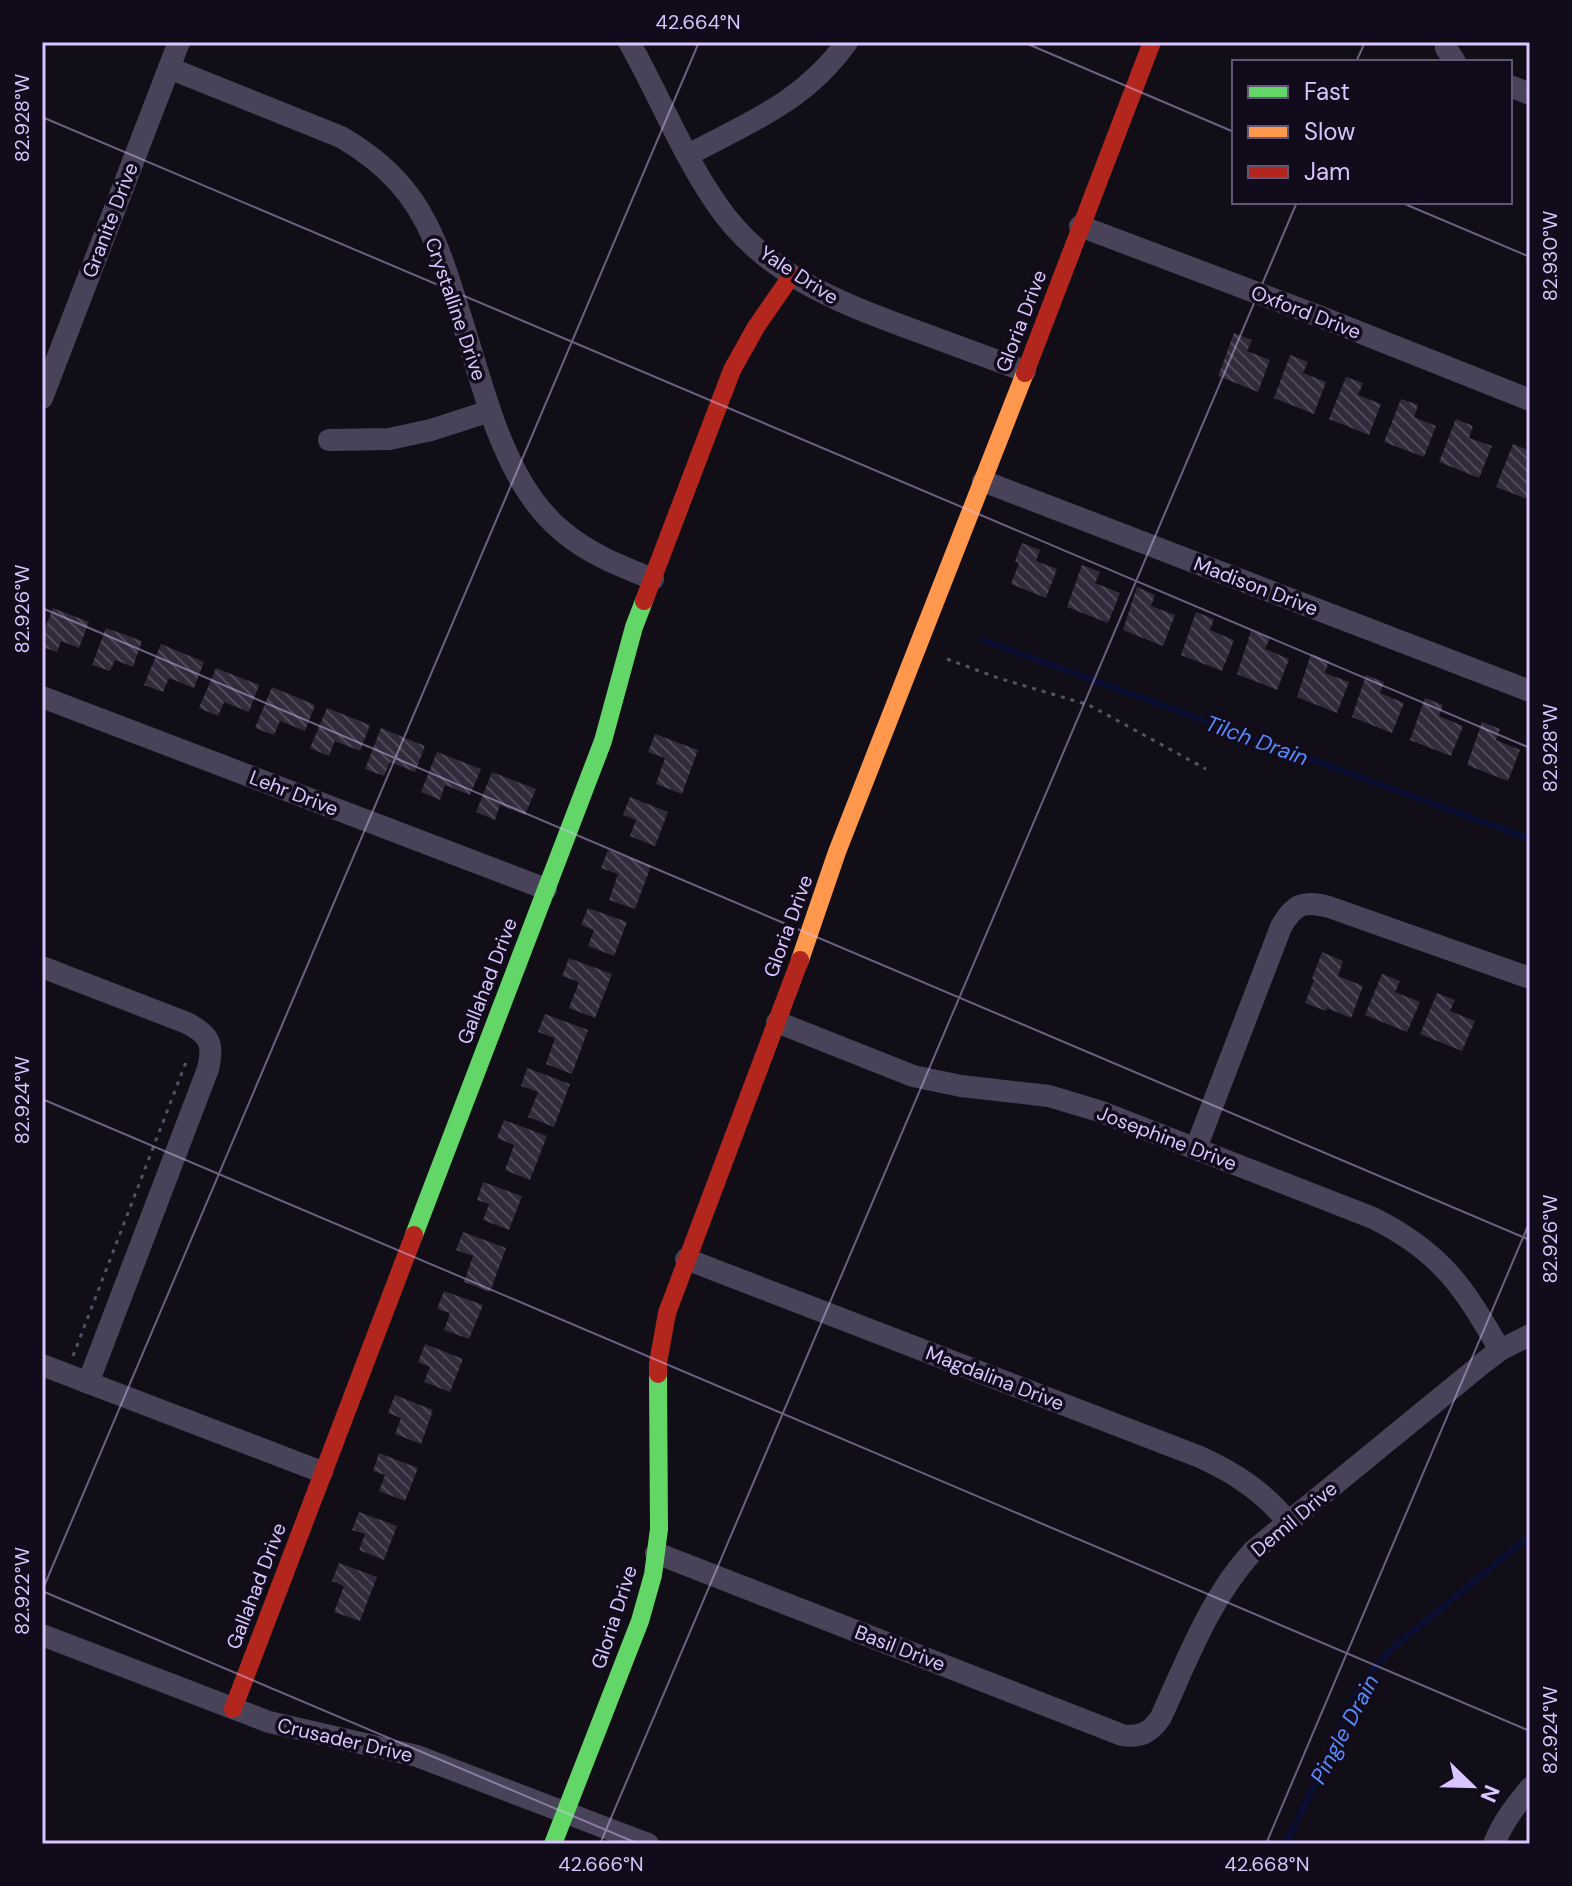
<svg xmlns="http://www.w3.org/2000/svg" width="1572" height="1886" font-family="'DM Sans',sans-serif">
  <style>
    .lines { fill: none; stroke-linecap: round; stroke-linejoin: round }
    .stream { stroke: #0a0f33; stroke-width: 6 }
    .building { fill: url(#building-back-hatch) }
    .path { stroke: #4e5565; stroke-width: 3; stroke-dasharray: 4 6; stroke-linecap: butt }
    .street { stroke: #494359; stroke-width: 22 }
    .fast { stroke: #63d668; stroke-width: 18 }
    .slow { stroke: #ff974d; stroke-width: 18 }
    .jam { stroke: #b3261e; stroke-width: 18 }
    .ticks { fill: none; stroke: #d9c6fe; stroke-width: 2; stroke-opacity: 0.45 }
    .labels { text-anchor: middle; stroke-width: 7; stroke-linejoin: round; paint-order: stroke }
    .street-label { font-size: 20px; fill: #d9c6fe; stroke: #110b1b }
    .water-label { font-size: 22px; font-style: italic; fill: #578afb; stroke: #110b1b }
    .neatline { fill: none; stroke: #d9c6fe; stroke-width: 3 }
    .ticks-label { font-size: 20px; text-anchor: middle; fill: #d9c6fe }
  </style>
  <defs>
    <pattern id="building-back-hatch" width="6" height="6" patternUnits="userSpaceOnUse" patternTransform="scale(2)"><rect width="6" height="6" fill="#322b3b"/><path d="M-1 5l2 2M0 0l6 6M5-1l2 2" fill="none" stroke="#4f4858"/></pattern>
  </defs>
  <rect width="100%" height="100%" fill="#120e18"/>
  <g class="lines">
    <g class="stream">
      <path d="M983 640 1530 839"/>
      <path d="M1285 1844 1302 1811 1355 1695 1372 1671 1391 1649 1530 1536"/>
    </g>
  </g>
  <g class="building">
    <path d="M1234 333 1252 340 1247 351 1270 360 1258 392 1218 376Z"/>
    <path d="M1290 355 1308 362 1303 373 1326 382 1314 414 1274 398Z"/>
    <path d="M1346 377 1363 383 1358 395 1381 404 1369 435 1329 419Z"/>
    <path d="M1401 399 1418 405 1414 417 1436 426 1424 457 1384 442Z"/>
    <path d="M1456 419 1473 426 1469 438 1492 446 1479 478 1439 462Z"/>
    <path d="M1513 444 1530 451 1526 462 1530 464V500L1496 487Z"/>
    <path d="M1022 543 1040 550 1036 561 1057 569 1046 598 1011 584 1019 563 1015 561Z"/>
    <path d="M1082 565 1100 572 1095 583 1120 593 1108 623 1067 607Z"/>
    <path d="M1137 587 1155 595 1151 606 1175 615 1163 646 1123 630Z"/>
    <path d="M53 608 89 622 79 648 61 641 57 652 42 647V636Z"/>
    <path d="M1196 612 1214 619 1210 630 1234 640 1222 671 1181 655Z"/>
    <path d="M106 628 142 641 133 667 115 660 110 671 92 665Z"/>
    <path d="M1251 631 1270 638 1265 649 1289 659 1277 690 1237 674Z"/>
    <path d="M161 644 204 662 194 688 169 678 163 692 144 685Z"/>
    <path d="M1311 654 1329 661 1325 673 1349 682 1337 713 1297 697Z"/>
    <path d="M216 668 259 685 249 712 224 702 218 716 199 708Z"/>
    <path d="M1366 675 1384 682 1380 693 1404 703 1392 733 1352 717Z"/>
    <path d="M272 687 315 705 305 731 280 721 274 735 255 728Z"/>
    <path d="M1425 698 1443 705 1439 716 1463 726 1451 756 1410 740Z"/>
    <path d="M327 708 370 725 360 751 335 741 329 756 310 748Z"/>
    <path d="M1482 722 1500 729 1496 740 1520 750 1508 781 1467 765Z"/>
    <path d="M381 728 425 746 415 772 390 762 384 776 365 769Z"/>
    <path d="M655 734 698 750 682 794 656 784 665 758 648 752Z"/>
    <path d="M437 752 481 769 470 795 445 785 440 800 421 792Z"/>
    <path d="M492 772 536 789 525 815 500 805 495 820 476 812Z"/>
    <path d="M630 797 668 812 655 846 630 836 636 820 623 815Z"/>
    <path d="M608 850 651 866 635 909 609 900 618 874 601 868Z"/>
    <path d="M588 908 627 922 614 956 588 946 594 930 581 925Z"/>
    <path d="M1322 952 1343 961 1338 976 1363 986 1351 1018 1327 1008 1326 1011 1305 1003 1314 980 1312 979Z"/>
    <path d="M569 958 612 974 595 1018 569 1008 579 982 562 976Z"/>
    <path d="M1382 974 1400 981 1395 992 1420 1002 1407 1032 1365 1015Z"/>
    <path d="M1437 993 1455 1000 1450 1011 1475 1021 1462 1051 1420 1034Z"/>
    <path d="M545 1014 588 1030 572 1074 546 1064 555 1038 538 1032Z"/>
    <path d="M527 1068 570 1084 554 1127 528 1117 538 1092 521 1086Z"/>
    <path d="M504 1120 547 1136 530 1180 505 1170 514 1145 497 1138Z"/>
    <path d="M483 1182 522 1196 509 1230 483 1220 489 1204 477 1200Z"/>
    <path d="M463 1232 506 1248 490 1292 464 1282 473 1256 456 1250Z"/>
    <path d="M444 1291 483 1305 469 1339 444 1330 450 1313 437 1309Z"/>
    <path d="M425 1344 463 1359 450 1392 424 1382 430 1367 418 1362Z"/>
    <path d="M395 1395 433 1410 421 1444 395 1434 401 1418 388 1413Z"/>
    <path d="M379 1453 418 1468 405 1501 379 1491 385 1475 373 1471Z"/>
    <path d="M359 1512 397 1526 384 1560 359 1550 365 1534 352 1530Z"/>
    <path d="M339 1563 377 1577 360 1621 334 1612 344 1586 332 1581Z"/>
  </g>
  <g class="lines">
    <g class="path">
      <path d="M947 659 998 678 1089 705 1206 769"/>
      <path d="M73 1356 188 1057"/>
    </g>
    <g class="street">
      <path d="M629 42C659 95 681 152 716 203 763 273 835 301 911 329 949 343 987 357 1025 371"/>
      <path d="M1446 42V48L1455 62"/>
      <path d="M169 68 341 137C363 150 382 164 398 182 430 217 444 263 458 308 471 348 482 390 497 430 512 468 530 504 562 531 589 554 620 566 653 579"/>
      <path d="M1510 86 1530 94"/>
      <path d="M688 155C750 122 805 101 847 42"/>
      <path d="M1080 226 1321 317 1530 400"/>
      <path d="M42 398 179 42"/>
      <path d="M329 440 389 439 431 430 490 411"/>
      <path d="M983 481 1530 691"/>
      <path d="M42 697 546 889"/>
      <path d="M42 967 187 1023C210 1035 214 1044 208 1069L88 1383"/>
      <path d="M777 1022 913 1076 961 1086 1049 1096 1099 1111 1373 1218C1441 1252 1463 1286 1500 1350"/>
      <path d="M1196 1148 1281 927C1294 904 1303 900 1329 907L1530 978"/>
      <path d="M686 1259 1200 1457C1235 1473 1264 1492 1288 1522"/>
      <path d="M42 1365 322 1472"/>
      <path d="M656 1553 1122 1735C1141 1738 1151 1732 1161 1717 1187 1660 1210 1598 1253 1551L1483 1363 1500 1350 1530 1335"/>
      <path d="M42 1635 269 1722 417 1756 648 1844"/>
      <path d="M1494 1844C1502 1823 1516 1805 1530 1788"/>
    </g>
    <g class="fast">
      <path d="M414 1235 603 741 634 627 644 601"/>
      <path d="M553 1844 640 1621 653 1575 659 1529 658 1374"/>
    </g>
    <path class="slow" d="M800 960 837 852 1025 373"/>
    <g class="jam">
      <path d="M1025 373 1152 42"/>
      <path d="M644 601 732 370 756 327 792 275"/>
      <path d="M658 1374V1363L667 1313 800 960"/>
      <path d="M233 1709 414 1235"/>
    </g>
  </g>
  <path class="ticks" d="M1023 42 1234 132M1356 62 1365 42M42 117 1530 748M1400 202 1530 257M42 608 1530 1240M42 1099 1530 1731M42 1591 639 1844M42 1591 699 42M600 1844 1297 202M1266 1844 1530 1221"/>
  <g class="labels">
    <g class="street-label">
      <text transform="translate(110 220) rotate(-69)" y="7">Granite Drive</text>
      <text transform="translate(799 275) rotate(33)" y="7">Yale Drive</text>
      <text transform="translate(456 309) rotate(71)" y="7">Crystalline Drive</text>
      <text transform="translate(1306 312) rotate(21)" y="7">Oxford Drive</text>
      <text transform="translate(1021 321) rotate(-69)" y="7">Gloria Drive</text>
      <text transform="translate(1256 586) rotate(21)" y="7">Madison Drive</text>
      <text transform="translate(294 793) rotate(21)" y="7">Lehr Drive</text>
      <text transform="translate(788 926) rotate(-70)" y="7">Gloria Drive</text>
      <text transform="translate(487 981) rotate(-69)" y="7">Gallahad Drive</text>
      <text transform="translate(1167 1138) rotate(21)" y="7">Josephine Drive</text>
      <text transform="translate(995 1378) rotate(21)" y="7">Magdalina Drive</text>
      <text transform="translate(1294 1519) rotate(-40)" y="7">Demil Drive</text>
      <text transform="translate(256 1586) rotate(-69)" y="7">Gallahad Drive</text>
      <text transform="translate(614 1617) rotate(-72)" y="7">Gloria Drive</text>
      <text transform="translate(900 1648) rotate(21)" y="7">Basil Drive</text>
      <text transform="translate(345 1740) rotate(13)" y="7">Crusader Drive</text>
    </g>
    <g class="water-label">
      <text transform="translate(1257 740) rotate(20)" y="8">Tilch Drain</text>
      <text transform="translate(1344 1729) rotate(-62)" y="8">Pingle Drain</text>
    </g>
  </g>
  <rect width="1572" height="1886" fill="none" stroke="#110b1b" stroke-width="88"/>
  <rect x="1232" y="60" width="280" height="144" fill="#110b1b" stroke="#615676" stroke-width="2"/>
  <rect x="1248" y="86" width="40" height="12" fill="#63d668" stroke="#615676" stroke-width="2"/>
  <text x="1304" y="100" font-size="24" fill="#d9c6fe">Fast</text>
  <rect x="1248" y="126" width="40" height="12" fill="#ff974d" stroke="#615676" stroke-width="2"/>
  <text x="1304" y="140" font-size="24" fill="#d9c6fe">Slow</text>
  <rect x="1248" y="166" width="40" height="12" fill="#b3261e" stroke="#615676" stroke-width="2"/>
  <text x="1304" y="180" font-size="24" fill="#d9c6fe">Jam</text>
  <g transform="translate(1472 1786) rotate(113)" stroke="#110b1b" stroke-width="6" paint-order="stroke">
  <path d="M0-6L14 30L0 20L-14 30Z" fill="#d9c6fe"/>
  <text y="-12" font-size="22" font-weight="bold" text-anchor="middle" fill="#d9c6fe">N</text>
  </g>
  <rect x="44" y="44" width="1484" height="1798" class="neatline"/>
  <g class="ticks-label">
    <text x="698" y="29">42.664°N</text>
    <text transform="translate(22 118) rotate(-90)" y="7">82.928°W</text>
    <text transform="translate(1550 256) rotate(-90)" y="7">82.930°W</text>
    <text transform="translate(22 609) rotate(-90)" y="7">82.926°W</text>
    <text transform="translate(1550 748) rotate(-90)" y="7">82.928°W</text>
    <text transform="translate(22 1100) rotate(-90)" y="7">82.924°W</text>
    <text transform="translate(1550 1239) rotate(-90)" y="7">82.926°W</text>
    <text transform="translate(22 1591) rotate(-90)" y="7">82.922°W</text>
    <text transform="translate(1550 1730) rotate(-90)" y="7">82.924°W</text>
    <text x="601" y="1871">42.666°N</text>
    <text x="1267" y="1871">42.668°N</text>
  </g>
</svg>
